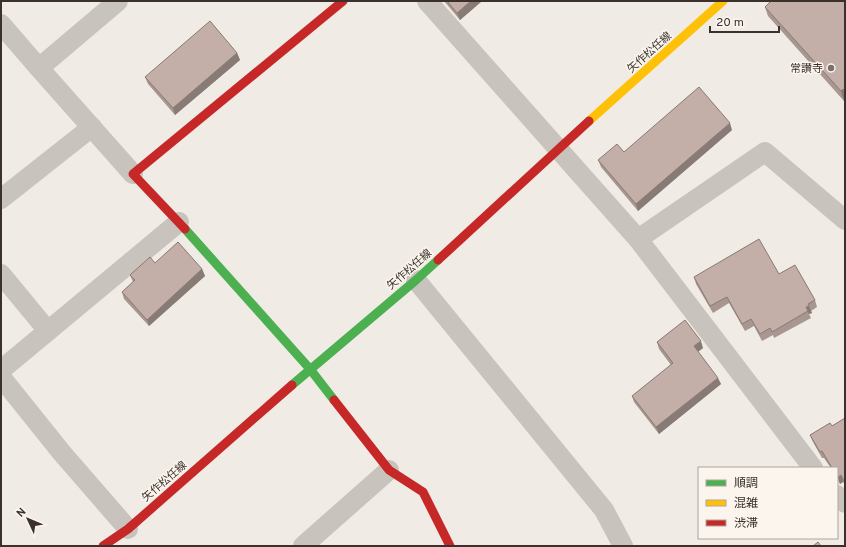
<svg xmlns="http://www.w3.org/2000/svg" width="846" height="547" font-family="Overpass,'Noto Sans JP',sans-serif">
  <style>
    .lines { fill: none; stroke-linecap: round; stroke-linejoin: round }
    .street { stroke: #c9c3be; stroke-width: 20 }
    .fast { stroke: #4caf50; stroke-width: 9 }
    .slow { stroke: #ffc107; stroke-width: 9 }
    .jam { stroke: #c62828; stroke-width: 9 }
    .wall { fill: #a89690 }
    .shaded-wall { fill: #887a75 }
    .building { fill: #c3afa7; stroke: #887a75 }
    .poi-dot { fill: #7a716c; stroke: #fbf5ee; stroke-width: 1.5 }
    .labels { text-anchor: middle; stroke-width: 3; stroke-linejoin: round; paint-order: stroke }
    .street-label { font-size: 11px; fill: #3b302b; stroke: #fbf5ee }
    .poi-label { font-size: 11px; fill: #3b302b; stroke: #fbf5ee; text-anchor: end }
  </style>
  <rect width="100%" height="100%" fill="#f0ebe5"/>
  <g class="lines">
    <g class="street">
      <path d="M427 1 638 239 813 468"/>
      <path d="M1 24 39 68 133 174"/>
      <path d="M39 68 118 1"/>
      <path d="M1 199 92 127"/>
      <path d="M638 239 765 152 845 220"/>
      <path d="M1 274 48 331"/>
      <path d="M416 280 604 510 623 546"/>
      <path d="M1 370 179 222"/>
      <path d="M1 377 62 453 128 529"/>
      <path d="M837 495 845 503"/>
      <path d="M303 546 389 470"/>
    </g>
    <g class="fast">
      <path d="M185 229 310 369 334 400"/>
      <path d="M292 385 416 280 438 260"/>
    </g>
    <path class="slow" d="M589 121 723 1"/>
    <g class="jam">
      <path d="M185 229 133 174 343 1"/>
      <path d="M438 260 589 121"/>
      <path d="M334 400 389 470 423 492 450 546"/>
      <path d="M103 546 128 529 292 385"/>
    </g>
  </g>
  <g class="wall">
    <path d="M444 1H482L460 20Z"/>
    <path d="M770 1H845V100L844 101 768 16 765 7 771 2Z"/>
    <path d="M237 53 240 60 175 115 148 84 145 77Z"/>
    <path d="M732 130 638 211 601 167 598 160 624 152Z"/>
    <path d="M155 263 202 269 205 276 149 326 124 299 122 292 133 282 130 275Z"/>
    <path d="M779 274 815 300 817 307 811 311 812 313 809 314 811 318 774 338 773 335 762 341 754 326 745 331 729 303 713 313 696 284 694 277Z"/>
    <path d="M657 342 703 348 698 352 721 384 659 434 634 402 632 396 671 365 659 349Z"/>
    <path d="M845 418V485L843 482 840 484 837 478V468H831L824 458H822L813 442 810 435 832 426Z"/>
  </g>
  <g class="shaded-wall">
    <path d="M471 1H482L460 20 457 13Z"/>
    <path d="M237 53 240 60 175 115 173 108Z"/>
    <path d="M843 89 845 94V100L844 101 841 91Z"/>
    <path d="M730 123 732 130 638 211 636 204Z"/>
    <path d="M202 269 205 276 149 326 147 320Z"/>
    <path d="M809 306 812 313 809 314 806 307Z"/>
    <path d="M701 341 703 348 696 353 694 346Z"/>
    <path d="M718 378 721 384 659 434 656 427Z"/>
    <path d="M841 475 843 482 840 484 838 477Z"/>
  </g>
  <g class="building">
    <path d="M447 1H471L457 13Z"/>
    <path d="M771 1H845V91L843 89 841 91 765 7Z"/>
    <path d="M210 21 237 53 173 108 145 77Z"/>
    <path d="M699 87 730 123 636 204 598 160 617 144 624 152Z"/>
    <path d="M759 239 779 274 795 265 815 300 808 304 809 306 806 307 808 311 772 332 770 328 760 334 751 319 742 324 727 297 710 306 694 277Z"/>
    <path d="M178 242 202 269 147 320 122 292 135 280 130 275 150 257 155 263Z"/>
    <path d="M685 320 701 341 694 346 718 378 656 427 632 396 673 363 657 342Z"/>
    <path d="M845 418V480L844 481 841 475 838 477 837 476V468H832L822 451 820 452 810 435 830 423 832 426Z"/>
    <path d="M818 542 821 546H813Z"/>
  </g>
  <circle class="poi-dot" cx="831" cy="68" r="4"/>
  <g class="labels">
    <g class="street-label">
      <text transform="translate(649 52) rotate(-42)" y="4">矢作松任線</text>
      <text transform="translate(409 269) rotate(-41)" y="4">矢作松任線</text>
      <text transform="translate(164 481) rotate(-41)" y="4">矢作松任線</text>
    </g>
    <g class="poi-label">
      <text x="823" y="72">常讃寺</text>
    </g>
  </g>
  <rect width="846" height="547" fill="none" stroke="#3b302b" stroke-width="4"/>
  <rect x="698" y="467" width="140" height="72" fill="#fbf5ee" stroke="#aea6a0"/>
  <rect x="706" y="480" width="20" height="6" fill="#4caf50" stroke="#aea6a0"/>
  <text x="734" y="487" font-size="12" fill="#3b302b">順調</text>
  <rect x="706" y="500" width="20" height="6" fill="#ffc107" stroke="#aea6a0"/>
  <text x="734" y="507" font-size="12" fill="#3b302b">混雑</text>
  <rect x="706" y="520" width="20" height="6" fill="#c62828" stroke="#aea6a0"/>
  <text x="734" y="527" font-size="12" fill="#3b302b">渋滞</text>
  <g transform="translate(28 519) rotate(314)" stroke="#fbf5ee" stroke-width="3" paint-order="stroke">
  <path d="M0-3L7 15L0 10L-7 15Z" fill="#3b302b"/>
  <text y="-6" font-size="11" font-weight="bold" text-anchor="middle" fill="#3b302b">N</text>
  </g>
  <path d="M710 26v6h69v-6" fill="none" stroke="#3b302b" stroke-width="2"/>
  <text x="716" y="26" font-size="12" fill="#3b302b" stroke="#fbf5ee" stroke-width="3" paint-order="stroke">20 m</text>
</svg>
